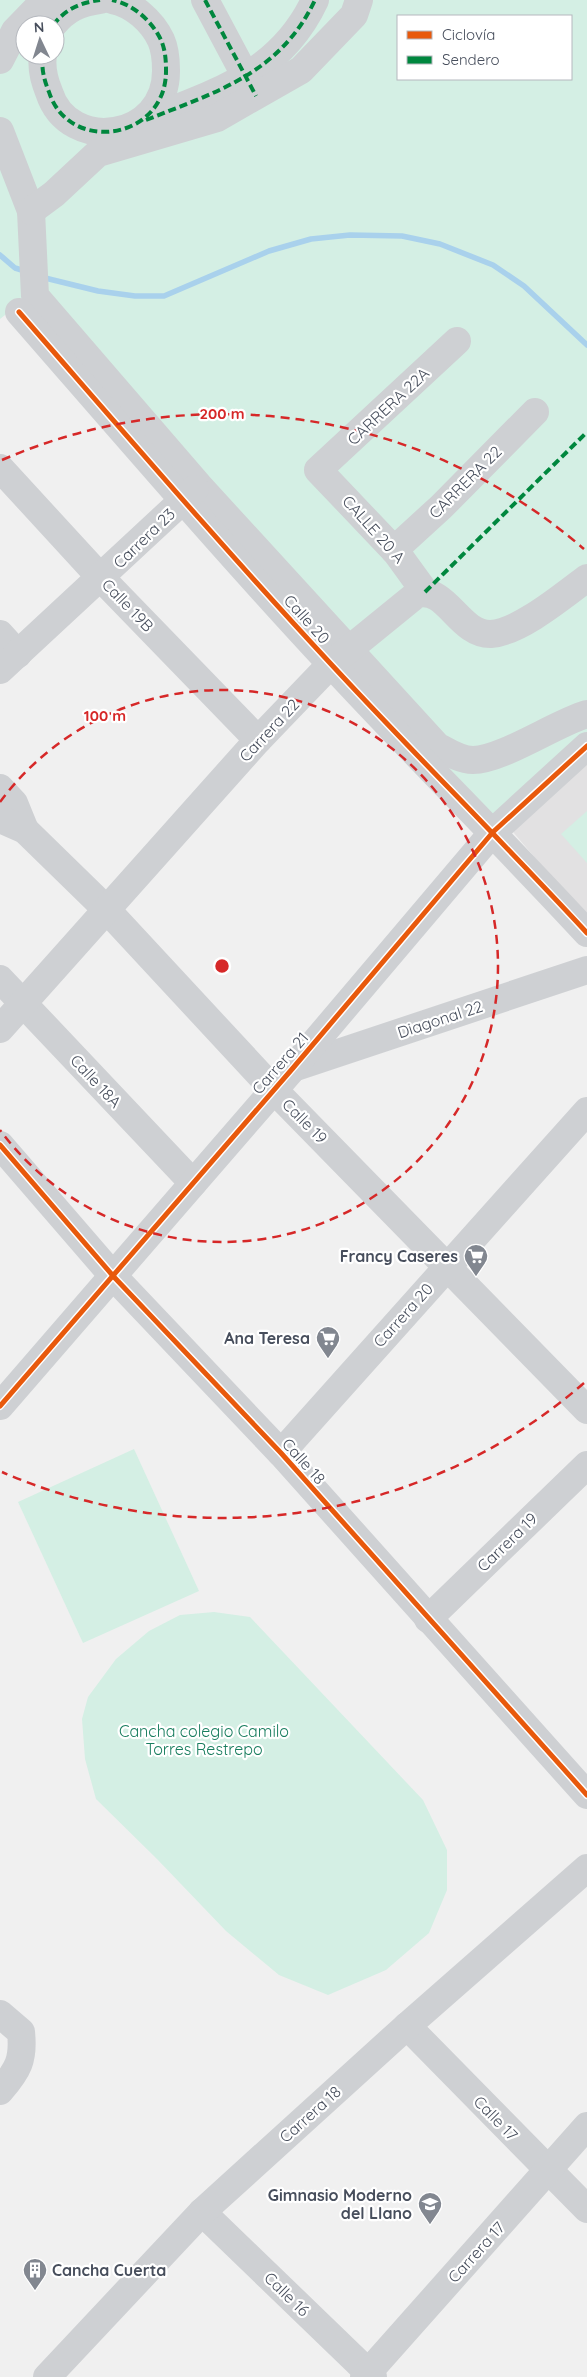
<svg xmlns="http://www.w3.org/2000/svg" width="587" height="2377" font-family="Quicksand,sans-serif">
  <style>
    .education { fill: #e2e1e2 }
    .green { fill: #d4efe4; fill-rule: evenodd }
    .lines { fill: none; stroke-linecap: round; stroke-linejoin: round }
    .stream { stroke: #a9d1ec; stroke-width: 5.5 }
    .minor { stroke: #ced0d3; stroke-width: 28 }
    .quiet { stroke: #00873e; stroke-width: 4; stroke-dasharray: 8 4; stroke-linecap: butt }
    .cycleway-casing { stroke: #fff; stroke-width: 8 }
    .cycleway { stroke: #e8590c; stroke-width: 5 }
    .ring { fill: none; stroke: #d62828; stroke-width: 2.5; stroke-dasharray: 9 6 }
    .labels { text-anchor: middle; stroke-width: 4.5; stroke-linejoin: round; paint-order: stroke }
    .street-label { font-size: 16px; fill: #474e5c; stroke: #fff }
    .poi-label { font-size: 16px; font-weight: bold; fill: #474e5c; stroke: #fff; text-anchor: end }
    .park-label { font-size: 16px; fill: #187d5e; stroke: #fff }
    .centre { fill: #d62828; stroke: #fff; stroke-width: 2.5 }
    .ring-label { font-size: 15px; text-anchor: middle; font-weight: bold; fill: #d62828; stroke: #fff; stroke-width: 4.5; stroke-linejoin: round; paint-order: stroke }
  </style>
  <rect width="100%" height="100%" fill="#f0f0f0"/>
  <path class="education" d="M587 757V919L508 826Z"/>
  <g class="green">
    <path d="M0 0H587V736L494 816 14 308 0 319ZM398 16H571V79H398ZM25 25H55V55H25Z"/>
    <path d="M587 811V863L561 834Z"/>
    <path d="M134 1449 199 1591 83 1643 18 1502Z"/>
    <path d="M214 1612 250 1617 423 1800 447 1850V1890L429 1933 386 1970 328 1995 279 1975 226 1931 157 1859 96 1799 85 1759 82 1719 88 1697 116 1659 149 1631 180 1615Z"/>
  </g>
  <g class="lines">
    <g class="stream">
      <path d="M0 255 15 268 25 271"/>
      <path d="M41 277 98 291 135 296H164L269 251 311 239 350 235 402 236 440 244 493 265 524 286 587 345"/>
    </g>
    <g class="minor">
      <path d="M205 0 255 94"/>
      <path d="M53 25C66 9 79 3 100 0"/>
      <path d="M43 55C41 68 44 80 49 92 69 155 167 140 166 70 166 59 165 49 161 40 152 21 133 4 112 0"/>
      <path d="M0 60 15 31 45 0"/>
      <path d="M142 122C214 93 280 75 315 0"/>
      <path d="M0 131 31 211 35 296 199 486 437 746C448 752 460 760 473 760 502 760 556 723 587 714"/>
      <path d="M31 211 54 194 98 153 217 118 301 70 354 15 359 0"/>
      <path d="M19 312C122 430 224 549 330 663 415 755 503 842 587 933"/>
      <path d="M0 468 101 578 258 740"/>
      <path d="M394 550 441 507 535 412"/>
      <path d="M425 592 396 552 318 470 457 341"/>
      <path d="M0 634 18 654"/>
      <path d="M0 670 195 489"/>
      <path d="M0 788 14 803 25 830"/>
      <path d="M0 819 25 830 106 909 273 1089 587 1410"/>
      <path d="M0 979 193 1183"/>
      <path d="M0 1029 258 740 331 664 417 594C447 586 459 635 491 634 520 632 564 595 587 578"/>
      <path d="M293 1068 587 970"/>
      <path d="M0 1145 114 1277 281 1453 587 1795"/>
      <path d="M0 1406 293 1068 493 832 587 746"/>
      <path d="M281 1453 587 1111"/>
      <path d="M428 1619 587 1465"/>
      <path d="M0 2014 21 2032C24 2060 18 2070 0 2091"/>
      <path d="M407 2026 587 2209"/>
      <path d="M202 2212 373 2377"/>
      <path d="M47 2377 202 2212 407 2026 587 1868"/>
      <path d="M364 2377 587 2126"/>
    </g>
    <g class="quiet">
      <path d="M205 0 256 96"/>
      <path d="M53 25C66 9 79 3 100 0"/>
      <path d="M43 55C41 68 44 80 49 92 69 155 167 140 166 70 166 59 165 49 161 40 152 21 133 4 112 0"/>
      <path d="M146 120C216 92 280 74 315 0"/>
      <path d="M425 592 587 432"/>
    </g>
    <g class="cycleway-casing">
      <g id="cycleway">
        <path d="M19 312C122 430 224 549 330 663 415 755 503 842 587 933"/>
        <path d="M0 1145 114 1277 281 1453 587 1795"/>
        <path d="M0 1406 293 1068 493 832 587 746"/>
      </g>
    </g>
    <use href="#cycleway" class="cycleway"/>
  </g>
  <g class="ring">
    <path d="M0 802A276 276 0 1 1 0 1130"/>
    <path d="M584 1383A552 552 0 0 1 2 1472M2 460A552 552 0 0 1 584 549"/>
  </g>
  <defs>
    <g id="supermarket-pin" transform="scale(1.25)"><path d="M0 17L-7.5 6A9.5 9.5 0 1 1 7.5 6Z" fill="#828790" stroke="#fff"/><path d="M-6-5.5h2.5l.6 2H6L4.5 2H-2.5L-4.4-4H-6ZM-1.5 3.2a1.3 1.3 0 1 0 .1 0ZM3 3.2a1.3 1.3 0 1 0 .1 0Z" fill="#fff"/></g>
    <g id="school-pin" transform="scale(1.25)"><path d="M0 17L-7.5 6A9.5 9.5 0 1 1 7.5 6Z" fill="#828790" stroke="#fff"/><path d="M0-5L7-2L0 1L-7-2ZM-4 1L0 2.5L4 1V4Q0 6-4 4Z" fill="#fff"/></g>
    <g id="building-pin" transform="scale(1.25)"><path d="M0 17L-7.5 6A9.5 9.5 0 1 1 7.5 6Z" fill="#828790" stroke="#fff"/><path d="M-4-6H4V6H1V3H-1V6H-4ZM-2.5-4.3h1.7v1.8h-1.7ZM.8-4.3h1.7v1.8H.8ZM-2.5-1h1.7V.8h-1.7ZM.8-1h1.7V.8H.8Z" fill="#fff"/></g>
  </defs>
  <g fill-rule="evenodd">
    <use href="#supermarket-pin" x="476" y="1256"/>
    <use href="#supermarket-pin" x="328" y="1338"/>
    <use href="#school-pin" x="430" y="2204"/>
    <use href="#building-pin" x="35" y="2270"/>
  </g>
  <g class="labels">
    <g class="street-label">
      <text transform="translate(388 406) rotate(-43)" y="6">CARRERA 22A</text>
      <text transform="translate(465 482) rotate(-45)" y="6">CARRERA 22</text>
      <text transform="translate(374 529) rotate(48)" y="6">CALLE 20 A</text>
      <text transform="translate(144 538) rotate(-44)" y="6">Carrera 23</text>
      <text transform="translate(128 605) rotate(46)" y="6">Calle 19B</text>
      <text transform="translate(307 619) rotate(48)" y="6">Calle 20</text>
      <text transform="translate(269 730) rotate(-47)" y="6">Carrera 22</text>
      <text transform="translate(440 1019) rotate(-18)" y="6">Diagonal 22</text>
      <text transform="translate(280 1063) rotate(-49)" y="6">Carrera 21</text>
      <text transform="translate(96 1081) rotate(47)" y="6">Calle 18A</text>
      <text transform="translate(305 1121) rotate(45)" y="6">Calle 19</text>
      <text transform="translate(403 1315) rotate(-48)" y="6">Carrera 20</text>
      <text transform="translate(304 1461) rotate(48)" y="6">Calle 18</text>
      <text transform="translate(507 1542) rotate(-44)" y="6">Carrera 19</text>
      <text transform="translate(310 2114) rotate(-42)" y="6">Carrera 18</text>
      <text transform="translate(496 2118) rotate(46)" y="6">Calle 17</text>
      <text transform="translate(476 2252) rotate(-48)" y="6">Carrera 17</text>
      <text transform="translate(287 2294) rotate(44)" y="6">Calle 16</text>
    </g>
    <g class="poi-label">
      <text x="458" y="1262">Francy Caseres</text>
      <text x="310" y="1344">Ana Teresa</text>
      <text x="412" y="2201">Gimnasio Moderno<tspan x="412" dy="18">del Llano</tspan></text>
      <text x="52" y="2276" text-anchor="start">Cancha Cuerta</text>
    </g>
    <g class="park-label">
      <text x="204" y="1737">Cancha colegio Camilo<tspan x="204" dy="18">Torres Restrepo</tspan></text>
    </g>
  </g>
  <circle cx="222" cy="966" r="8" class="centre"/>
  <g class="ring-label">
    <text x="222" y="419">200 m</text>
    <text x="105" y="721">100 m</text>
  </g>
  <rect x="397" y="15" width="175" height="65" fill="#ffffff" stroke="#b5b8be"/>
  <rect x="407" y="31" width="25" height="8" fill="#e8590c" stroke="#b5b8be"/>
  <text x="442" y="40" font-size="15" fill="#474e5c">Ciclovía</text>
  <rect x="407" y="56" width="25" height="8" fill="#00873e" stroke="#b5b8be"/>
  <text x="442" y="65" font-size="15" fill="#474e5c">Sendero</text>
  <g transform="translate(40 40) rotate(356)"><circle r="24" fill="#ffffff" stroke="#b5b8be"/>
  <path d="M0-4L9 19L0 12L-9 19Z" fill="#828790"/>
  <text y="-8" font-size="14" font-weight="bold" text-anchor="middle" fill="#474e5c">N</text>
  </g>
</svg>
